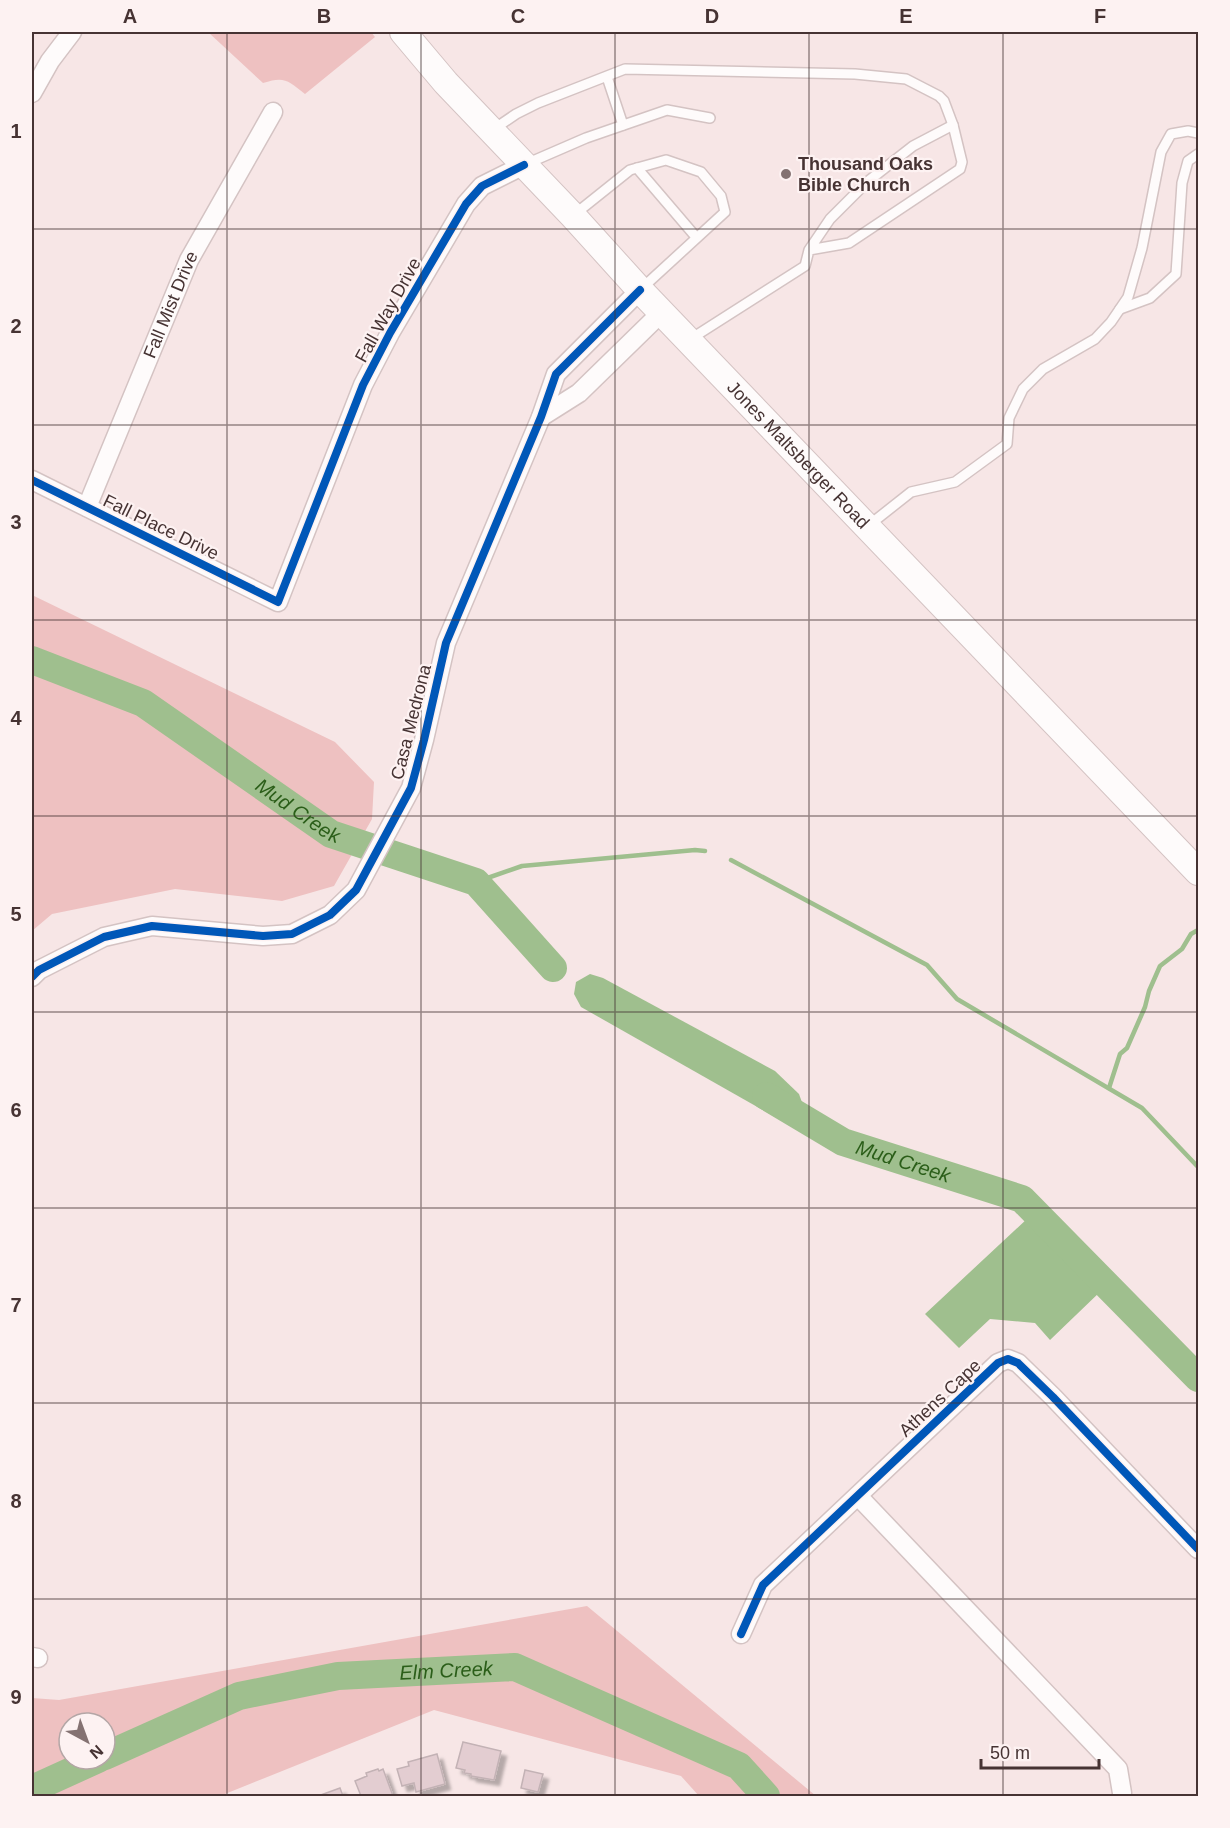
<svg xmlns="http://www.w3.org/2000/svg" width="1230" height="1828" font-family="Helvetica,sans-serif">
  <style>
    .green { fill: #eec1c1; fill-rule: evenodd }
    .water { fill: #9fbf8e }
    .lines { fill: none; stroke-linecap: round; stroke-linejoin: round }
    .stream { stroke: #9fbf8e; stroke-width: 4.5 }
    .river { stroke: #9fbf8e; stroke-width: 28 }
    .building { fill: #e3cdd1; stroke: #c3b2b5; stroke-width: 1.5; filter: url(#shadow) }
    .lane-casing { stroke: #d4c3c3; stroke-width: 12 }
    .street-casing { stroke: #d4c3c3; stroke-width: 21 }
    .secondary-casing { stroke: #d4c3c3; stroke-width: 28 }
    .lane { stroke: #fefbfb; stroke-width: 9 }
    .street { stroke: #fefbfb; stroke-width: 18 }
    .secondary { stroke: #fefbfb; stroke-width: 26 }
    .cycleway-casing { stroke: #fdf2f2; stroke-width: 11 }
    .cycleway { stroke: #0057b8; stroke-width: 8 }
    .grid { fill: none; stroke: #463333; stroke-width: 1.5; stroke-opacity: 0.55 }
    .poi-dot { fill: #847272; stroke: #fdf2f2; stroke-width: 2 }
    .labels { text-anchor: middle; stroke-width: 4.5; stroke-linejoin: round; paint-order: stroke }
    .poi-label { font-size: 18px; font-weight: bold; fill: #463333; stroke: #fdf2f2; text-anchor: start }
    .street-label { font-size: 18px; fill: #463333; stroke: #fdf2f2 }
    .water-label { font-size: 20px; font-style: italic; fill: #2b5e19; stroke: #fdf2f2 }
    .neatline { fill: none; stroke: #463333; stroke-width: 2 }
    .grid-label { font-size: 20px; text-anchor: middle; font-weight: bold; fill: #463333 }
  </style>
  <defs>
    <filter id="shadow"><feDropShadow dx="5.5" dy="5.5" stdDeviation="1.5" flood-color="#0004"/></filter>
  </defs>
  <rect width="100%" height="100%" fill="#f7e6e6"/>
  <g class="green">
    <path d="M208 32H371L375 37 305 94C288 80 284 76 263 83Z"/>
    <path d="M32 595 335 742 374 782 372 819 334 886 282 901 175 889 52 914 32 931Z"/>
    <path d="M587 1606 816 1796H699L681 1776 434 1710 220 1796H32V1698L59 1700ZM69 1723H105V1759H69Z"/>
  </g>
  <g class="water">
    <path d="M590 974 603 978 775 1071 799 1094 804 1108 795 1121 777 1118 581 1007 574 994 576 982Z"/>
    <path d="M1029 1217 1102 1290 1050 1340 1035 1323 990 1319 959 1348 925 1314Z"/>
  </g>
  <g class="lines">
    <g class="stream">
      <path d="M731 860 927 965 957 999 1142 1108 1198 1167"/>
      <path d="M476 882 522 866 695 850 705 851"/>
      <path d="M1109 1088 1120 1054 1127 1048 1145 1007 1149 991 1160 966 1182 949 1191 934 1198 930"/>
    </g>
    <g class="river">
      <path id="s1" d="M32 660 143 703 331 834 476 882 553 968"/>
      <path id="s2" d="M766 1096 843 1142 1022 1199 1198 1378"/>
      <path id="s3" d="M105 1756 239 1696 338 1676 515 1667 739 1766 766 1796"/>
      <path d="M32 1789 98 1759"/>
    </g>
  </g>
  <g class="building">
    <path d="M463 1742 501 1751 494 1780 471 1776V1774L464 1773 465 1770 456 1768Z"/>
    <path d="M437 1754 445 1784 416 1792 414 1783 402 1786 397 1769 409 1766 408 1762Z"/>
    <path d="M378 1769 379 1771 383 1769 393 1796H361L355 1781 367 1776 366 1773Z"/>
    <path d="M525 1770 543 1774 538 1792 521 1788Z"/>
    <path d="M340 1788 343 1796H318Z"/>
  </g>
  <g class="lines">
    <g class="lane-casing">
      <g id="lane">
        <path d="M607 77 623 125"/>
        <path d="M494 129 516 114 538 103 625 69 855 74 906 79 939 96 944 101 953 125"/>
        <path d="M526 164 586 138 667 110 710 118"/>
        <path d="M637 168 696 237"/>
        <path d="M575 214 630 170 666 160 701 172 721 196 725 212 640 290"/>
        <path d="M1120 309 1150 298 1176 274 1182 183 1188 161 1198 154"/>
        <path d="M689 340 805 266 809 250 830 219 867 182 913 146 953 125 962 162 960 169 849 243 809 250"/>
        <path d="M868 526 911 492 955 482 1007 444 1009 418 1023 389 1043 369 1095 339 1111 322 1128 297 1142 248 1161 152 1171 134 1188 131 1198 133"/>
      </g>
    </g>
    <g class="street-casing">
      <g id="street">
        <path d="M32 93 50 61 72 32"/>
        <path d="M541 417 579 393 662 312"/>
        <path d="M32 480 278 602 363 385 390 333 466 204 482 186 524 165"/>
        <path id="s4" d="M87 507 189 260 273 112"/>
        <path d="M32 977 39 970 104 937 152 926 263 936 292 934 330 915 356 890 411 788 424 740 446 643 541 417 556 374 640 290"/>
        <path d="M858 1496 1118 1769 1122 1793"/>
        <path d="M741 1634 763 1585 998 1363 1008 1359 1018 1363 1053 1397 1198 1549"/>
        <path d="M32 1657 38 1658"/>
      </g>
    </g>
    <g class="secondary-casing">
      <g id="secondary">
        <path id="s5" d="M403 32 446 83 573 216 640 290 1198 872"/>
      </g>
    </g>
    <use href="#lane" class="lane"/>
    <use href="#street" class="street"/>
    <use href="#secondary" class="secondary"/>
    <g class="cycleway-casing">
      <g id="cycleway">
        <path d="M32 480 278 602 363 385 390 333 466 204 482 186 524 165"/>
        <path d="M32 977 39 970 104 937 152 926 263 936 292 934 330 915 356 890 411 788 424 740 446 643 541 417 556 374 640 290"/>
        <path d="M741 1634 763 1585 998 1363 1008 1359 1018 1363 1053 1397 1198 1549"/>
      </g>
    </g>
    <use href="#cycleway" class="cycleway"/>
  </g>
  <path class="grid" d="M227 32V1796M421 32V1796M615 32V1796M809 32V1796M1003 32V1796M32 229H1198M32 425H1198M32 620H1198M32 816H1198M32 1012H1198M32 1208H1198M32 1403H1198M32 1599H1198"/>
  <circle class="poi-dot" cx="786" cy="174" r="6"/>
  <g class="labels">
    <g class="poi-label">
      <text x="798" y="170">Thousand Oaks<tspan x="798" dy="21">Bible Church</tspan></text>
    </g>
    <g class="street-label">
      <text dy="6" stroke="none"><textPath href="#s4" startOffset="219">Fall Mist Drive</textPath></text>
      <text transform="translate(388 310) rotate(-61)" y="6">Fall Way Drive</text>
      <text dy="6" stroke="none"><textPath href="#s5" startOffset="579">Jones Maltsberger Road</textPath></text>
      <text transform="translate(161 527) rotate(26)" y="6">Fall Place Drive</text>
      <text transform="translate(411 722) rotate(-76)" y="6">Casa Medrona</text>
      <text transform="translate(940 1398) rotate(-43)" y="6">Athens Cape</text>
    </g>
    <g class="water-label">
      <text dy="7" stroke="none"><textPath href="#s1" startOffset="308">Mud Creek</textPath></text>
      <text dy="7" stroke="none"><textPath href="#s2" startOffset="153">Mud Creek</textPath></text>
      <text dy="7" stroke="none"><textPath href="#s3" startOffset="356">Elm Creek</textPath></text>
    </g>
  </g>
  <rect width="1230" height="1828" fill="none" stroke="#fdf2f2" stroke-width="66"/>
  <g transform="translate(87 1741) rotate(139)"><circle r="28" fill="#fdf2f2" stroke="#b4a6a6" stroke-width="1.5"/>
  <path d="M0-4.5L10 22L0 15L-10 22Z" fill="#847272"/>
  <text y="-9" font-size="16" font-weight="bold" text-anchor="middle" fill="#463333">N</text>
  </g>
  <path d="M981 1759v9h118v-9" fill="none" stroke="#463333" stroke-width="3"/>
  <text x="990" y="1759" font-size="18" fill="#463333" stroke="#fdf2f2" stroke-width="4.5" paint-order="stroke">50 m</text>
  <rect x="33" y="33" width="1164" height="1762" class="neatline"/>
  <g class="grid-label">
    <text x="130" y="23">A</text>
    <text x="324" y="23">B</text>
    <text x="518" y="23">C</text>
    <text x="712" y="23">D</text>
    <text x="906" y="23">E</text>
    <text x="1100" y="23">F</text>
    <text x="16" y="138">1</text>
    <text x="16" y="333">2</text>
    <text x="16" y="529">3</text>
    <text x="16" y="725">4</text>
    <text x="16" y="921">5</text>
    <text x="16" y="1117">6</text>
    <text x="16" y="1312">7</text>
    <text x="16" y="1508">8</text>
    <text x="16" y="1704">9</text>
  </g>
</svg>
